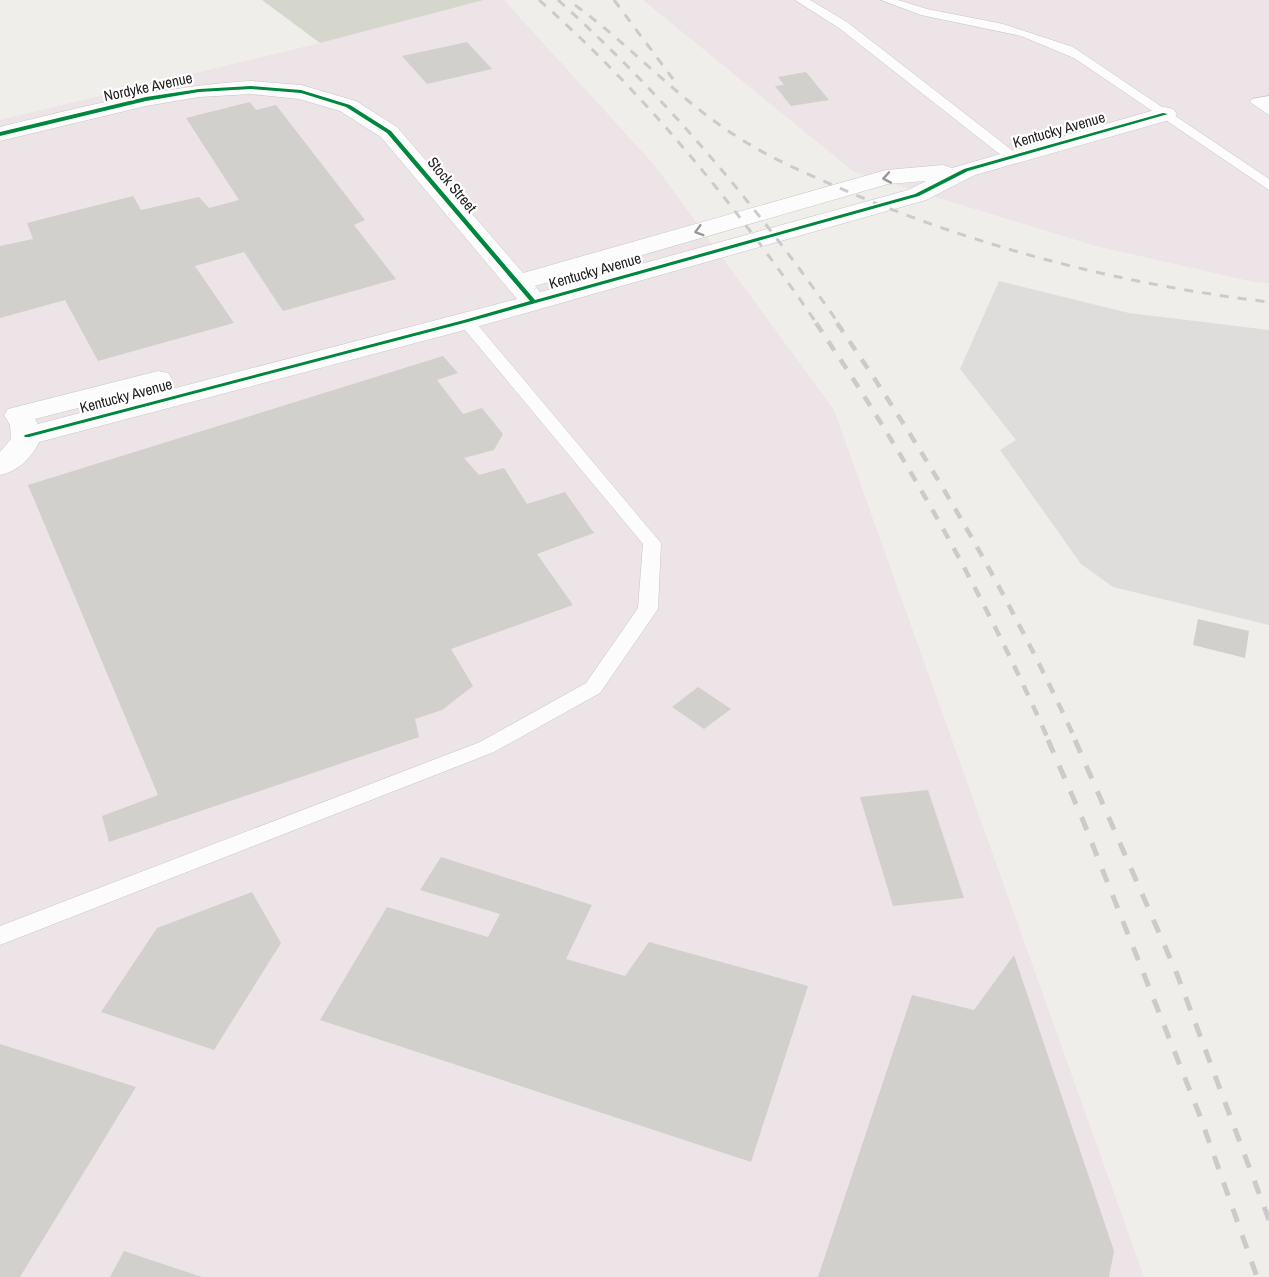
<svg xmlns="http://www.w3.org/2000/svg" width="1269" height="1277" font-family="'Archivo Narrow',sans-serif">
  <style>
    .residential { fill: #dedddb }
    .industrial { fill: #ece4e7 }
    .construction { fill: #d6d7cc }
    .building { fill: #d2d0cd }
    .lines { fill: none; stroke-linecap: round; stroke-linejoin: round }
    .service-casing { stroke: #c6c6c4; stroke-width: 1 }
    .minor-casing { stroke: #c6c6c4; stroke-width: 1 }
    .service { fill: #fdfcfc; fill-rule: evenodd }
    .minor { fill: #fdfcfc; fill-rule: evenodd }
    .rail-far2 { stroke: #cbcbcb; stroke-width: 3; stroke-dasharray: 9 9; stroke-linecap: butt }
    .rail-far1 { stroke: #cbcbcb; stroke-width: 4.5; stroke-dasharray: 11 11; stroke-linecap: butt }
    .rail { stroke: #cbcbcb; stroke-width: 5; stroke-dasharray: 14 14; stroke-linecap: butt }
    .cycleway-casing { stroke: #fff; stroke-width: 3 }
    .cycleway { fill: #00873e; fill-rule: evenodd }
    .oneway { stroke: #9a9999 }
    .labels { text-anchor: middle; stroke-width: 4.5; stroke-linejoin: round; paint-order: stroke }
    .far-street-label { font-size: 15px; fill: #212121; stroke: #fff }
  </style>
  <rect width="100%" height="100%" fill="#efeeea"/>
  <path class="residential" d="M999 281 1129 313 1269 330V625L1113 587 1081 564 1000 450 1016 440 960 369Z"/>
  <g class="industrial">
    <path d="M484 0H504L655 166 834 410 1144 1277H0V120L320 43Z"/>
    <path d="M643 0H1269V283L1254 282 1096 246 854 172Z"/>
  </g>
  <path class="construction" d="M262 0H484L320 43Z"/>
  <g class="building">
    <path d="M467 42 492 69 427 84 402 56Z"/>
    <path d="M806 72 829 100 791 106 775 86 784 85 778 77Z"/>
    <path d="M250 102 256 110 276 105 365 220 354 225 396 279 283 311 244 252 195 266 234 323 98 361 65 300 0 318V246L33 239 27 223 133 196 141 210 199 197 209 208 239 200 186 118Z"/>
    <path d="M443 356 458 373 437 380 463 414 482 408 503 434 494 450 464 458 479 475 504 468 527 504 565 492 594 533 537 554 573 605 451 649 473 686 442 710 415 719 419 737 109 842 102 816 158 795 28 485Z"/>
    <path d="M1198 619 1249 631 1245 658 1193 645Z"/>
    <path d="M698 687 731 709 704 729 672 707Z"/>
    <path d="M928 790 964 898 893 906 860 797Z"/>
    <path d="M441 857 592 905 566 959 625 976 649 942 808 986 751 1162 320 1020 387 907 488 937 500 914 420 890Z"/>
    <path d="M252 892 281 943 214 1050 101 1012 157 928Z"/>
    <path d="M1014 955 1114 1251 1109 1277H818L912 995 974 1010Z"/>
    <path d="M0 1044 136 1087 20 1277H0Z"/>
    <path d="M124 1251 202 1277H110Z"/>
  </g>
  <g class="lines">
    <g class="service-casing">
      <g id="service">
        <path d="M795 0H810L847 22 1017 154V160H1007L839 28Z"/>
        <path d="M881 0H898L927 9 1003 24 1073 47 1269 179V190L1074 58 1021 36 921 15Z"/>
        <path d="M1269 96V115L1250 102 1252 99Z"/>
        <path d="M466 316 472 318 661 543 658 609 600 693 494 752 0 945V926L480 742 586 683 638 608 643 544 460 324 458 321 460 318Z"/>
      </g>
    </g>
    <g class="minor-casing">
      <path id="minor" d="M251 81 301 85 356 101 397 127 523 273 886 170 943 165 952 168 1165 107 1173 109 1177 114 1173 119 975 175 926 200 476 327 39 442C31 459 18 471 0 475V452L11 439 10 425 4 415 8 409 158 371 168 373 172 379 168 385 35 419 38 424 517 299 381 137 340 111 299 99 251 94 199 97 146 106 0 141V127C84 106 165 86 251 81ZM926 181 908 190 540 292 535 286 888 184Z"/>
    </g>
    <use href="#service" class="service"/>
    <use href="#minor" class="minor"/>
    <g class="rail-far2">
      <path d="M539 0C646 94 737 207 817 324"/>
      <path d="M558 0C665 96 757 206 839 324"/>
      <path d="M614 0 673 79"/>
      <path d="M575 5C631 46 678 99 736 136 774 161 817 178 858 196 991 251 1127 285 1269 302"/>
    </g>
    <g class="rail-far1">
      <path d="M816 323C906 455 984 595 1049 741"/>
      <path d="M837 323C928 455 1009 595 1076 741"/>
    </g>
    <g class="rail">
      <path d="M1048 740 1082 818 1200 1116 1257 1277"/>
      <path d="M1075 740 1177 974 1269 1220"/>
    </g>
    <g class="cycleway-casing">
      <path id="cycleway" d="M251 86 301 90 350 105 391 131 535 300 915 194 964 169 1163 113 1168 114 968 171 919 196 468 322 29 437H25L24 436 25 435 464 320 530 301 387 133 346 107 301 93 251 89 199 92 146 101 0 136V132L146 97 199 89Z"/>
    </g>
    <use href="#cycleway" class="cycleway"/>
  </g>
  <defs><path id="oneway-chevron" d="M-2-3.5L2.5 0L-2 3.5" fill="none" stroke-width="1.6" stroke-linecap="round" stroke-linejoin="round" transform="scale(1.5)"/></defs>
  <g class="oneway">
    <use href="#oneway-chevron" transform="translate(887 178) rotate(170)"/>
    <use href="#oneway-chevron" transform="translate(699 231) rotate(164)"/>
  </g>
  <g class="labels">
    <g class="far-street-label">
      <text transform="translate(148 87) rotate(-12)" y="5">Nordyke Avenue</text>
      <text transform="translate(1059 130) rotate(-16)" y="5">Kentucky Avenue</text>
      <text transform="translate(452 185) rotate(50)" y="5">Stock Street</text>
      <text transform="translate(595 271) rotate(-16)" y="5">Kentucky Avenue</text>
      <text transform="translate(126 396) rotate(-15)" y="5">Kentucky Avenue</text>
    </g>
  </g>
</svg>
